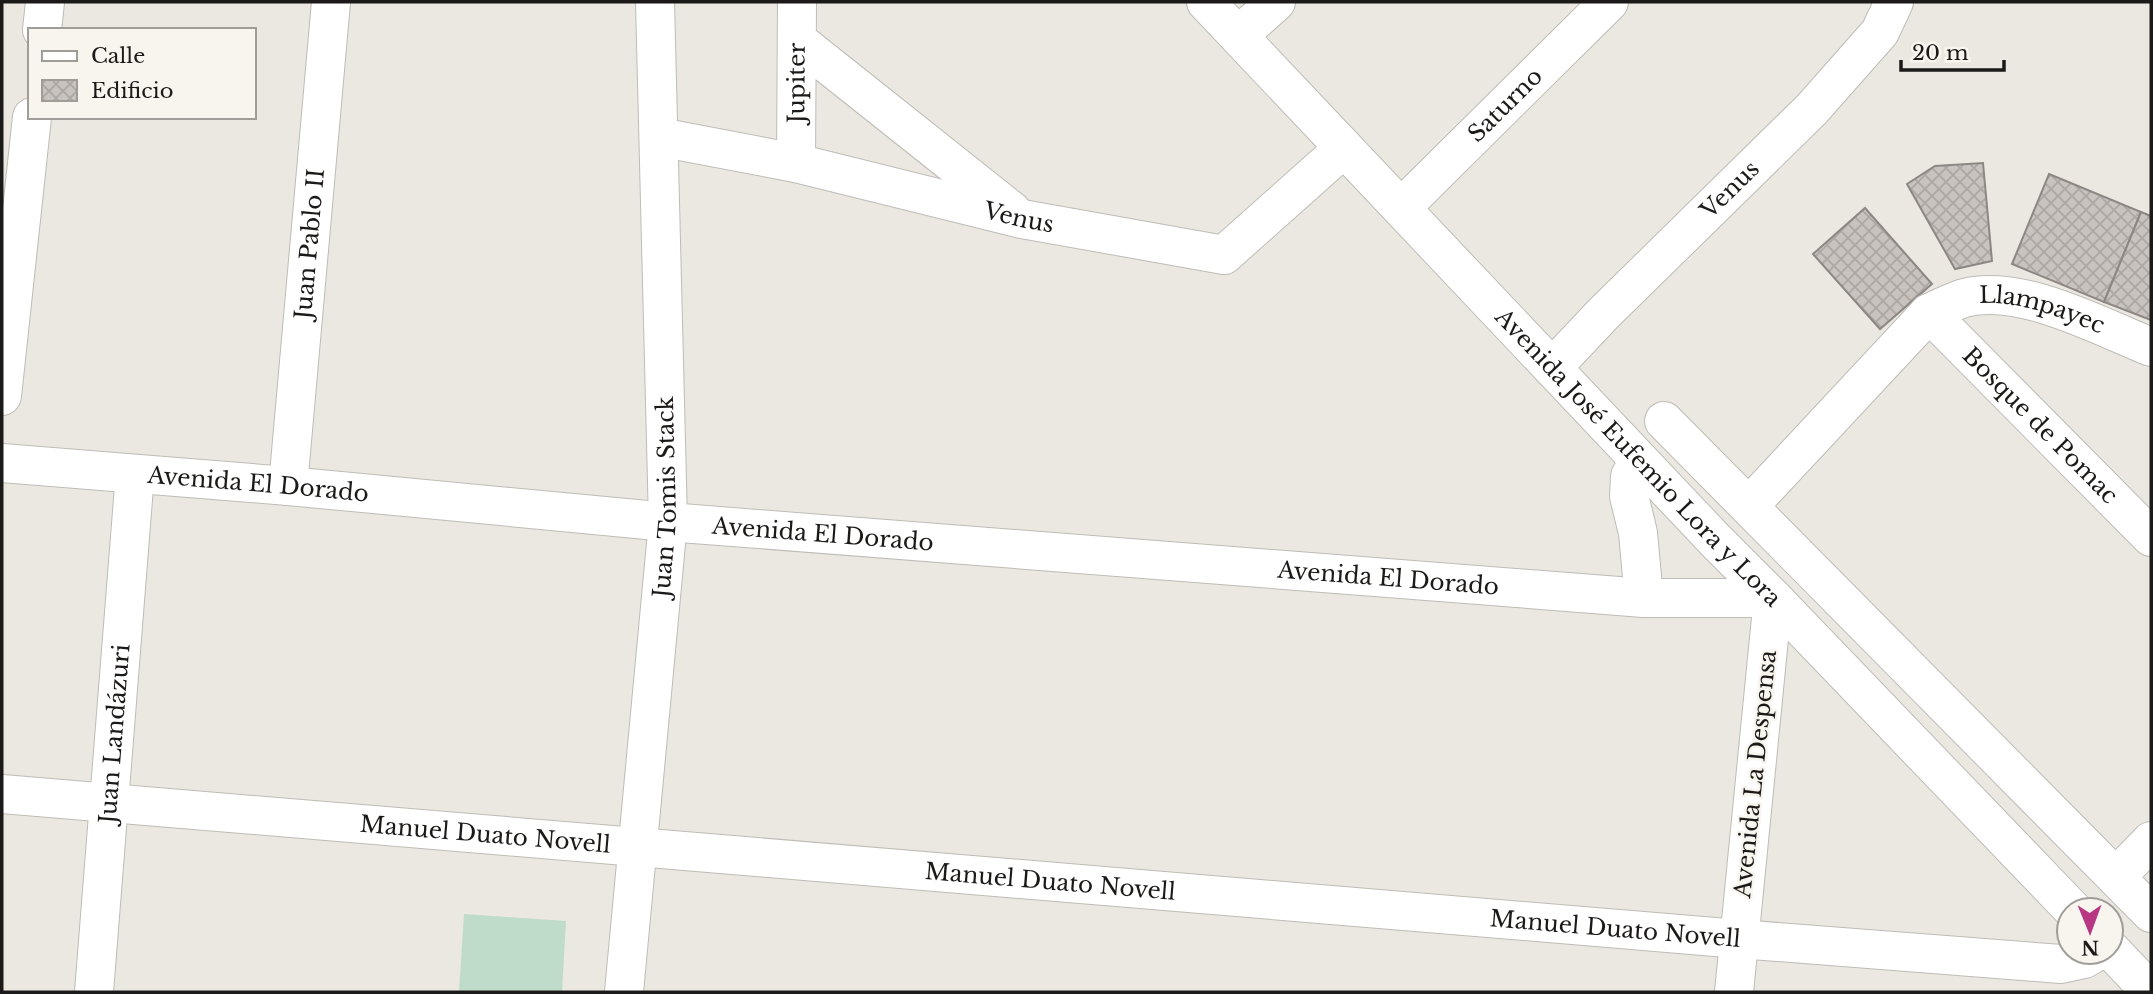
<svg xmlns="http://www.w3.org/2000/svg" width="2153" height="994" font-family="'Libre Baskerville',serif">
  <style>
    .grass { fill: #bfdbc9 }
    .building { fill: url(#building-cross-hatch); stroke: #8d8784; stroke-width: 2 }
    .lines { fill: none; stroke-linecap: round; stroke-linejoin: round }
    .minor-casing { stroke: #bfbcb6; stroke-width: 40 }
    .minor { stroke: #fff; stroke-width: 38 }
    .labels { text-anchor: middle; stroke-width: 5; stroke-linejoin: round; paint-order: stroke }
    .street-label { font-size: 23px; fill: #1b1a18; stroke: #f8f5ef }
  </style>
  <defs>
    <pattern id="building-cross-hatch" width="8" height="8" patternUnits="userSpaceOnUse" patternTransform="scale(1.75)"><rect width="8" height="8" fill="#c9c3bf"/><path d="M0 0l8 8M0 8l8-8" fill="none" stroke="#aca7a3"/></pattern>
  </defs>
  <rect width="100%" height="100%" fill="#ebe8e2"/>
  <path class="grass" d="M464 914 566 921 562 992H459Z"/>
  <g class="building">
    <path d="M1983 163 1992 261 1955 269 1907 184 1935 166Z"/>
    <path d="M2049 174 2141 212 2104 302 2012 264Z"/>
    <path d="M1865 208 1932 284 1880 329 1813 254Z"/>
    <path d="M2141 212 2151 216V320L2104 302Z"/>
  </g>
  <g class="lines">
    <g class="minor-casing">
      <g id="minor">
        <path id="s1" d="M1206 2 1715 540 1773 598 2073 910"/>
        <path d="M42 30 45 2"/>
        <path d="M1239 35 1276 2"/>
        <path d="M797 40 1012 211"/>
        <path id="s2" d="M659 137 796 163 1022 219 1224 255 1344 148"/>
        <path id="s3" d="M796 163 797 2"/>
        <path id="s4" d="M1402 207 1609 2"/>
        <path id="s5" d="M1929 313 2151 537"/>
        <path id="s6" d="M1552 368 1604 313 1812 109 1880 32 1894 2"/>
        <path d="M2 396 32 117"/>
        <path d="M1664 421 2151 913"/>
        <path d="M1639 461 1630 476 1629 496 1638 533 1644 598"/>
        <path id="s7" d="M2 463 288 486 668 522 1644 598H1773L1734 992"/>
        <path id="s8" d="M288 486 331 2"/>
        <path id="s9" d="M1749 506 1929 313C1940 308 1952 302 1964 298 2020 283 2099 326 2151 347"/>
        <path id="s10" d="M2 794 1739 939 2061 964 2084 959 2096 952"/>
        <path d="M2116 877 2151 841"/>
        <path d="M2111 950 2151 992"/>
        <path id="s11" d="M94 992 135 474"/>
        <path id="s12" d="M624 992 668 522 655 2"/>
      </g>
    </g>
    <use href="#minor" class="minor"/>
  </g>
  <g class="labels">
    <g class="street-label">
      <text dy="8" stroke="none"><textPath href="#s3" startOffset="80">Jupiter</textPath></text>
      <text dy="8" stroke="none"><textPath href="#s4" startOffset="145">Saturno</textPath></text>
      <text dy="8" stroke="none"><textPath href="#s6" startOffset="252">Venus</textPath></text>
      <text dy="8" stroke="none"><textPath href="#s2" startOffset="369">Venus</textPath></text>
      <text dy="8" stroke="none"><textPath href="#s8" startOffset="243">Juan Pablo II</textPath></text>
      <text dy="8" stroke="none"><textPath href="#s9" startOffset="382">Llampayec</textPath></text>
      <text dy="8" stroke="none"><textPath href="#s5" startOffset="158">Bosque de Pomac</textPath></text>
      <text dy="8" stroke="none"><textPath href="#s1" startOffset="628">Avenida José Eufemio Lora y Lora</textPath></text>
      <text dy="8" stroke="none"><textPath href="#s7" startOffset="257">Avenida El Dorado</textPath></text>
      <text dy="8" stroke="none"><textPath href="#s12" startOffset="497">Juan Tomis Stack</textPath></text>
      <text dy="8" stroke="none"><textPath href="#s7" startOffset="824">Avenida El Dorado</textPath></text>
      <text dy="8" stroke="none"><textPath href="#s7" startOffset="1391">Avenida El Dorado</textPath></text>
      <text dy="8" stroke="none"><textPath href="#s11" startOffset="259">Juan Landázuri</textPath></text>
      <text transform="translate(1755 774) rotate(-84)" y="8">Avenida La Despensa</text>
      <text dy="8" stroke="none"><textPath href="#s10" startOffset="485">Manuel Duato Novell</textPath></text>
      <text dy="8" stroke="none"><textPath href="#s10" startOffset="1052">Manuel Duato Novell</textPath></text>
      <text dy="8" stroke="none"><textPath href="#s10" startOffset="1619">Manuel Duato Novell</textPath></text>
    </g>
  </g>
  <rect width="2153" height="994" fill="none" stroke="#1b1a18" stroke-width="7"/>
  <rect x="28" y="28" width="228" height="91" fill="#f8f5ef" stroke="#a09d99" stroke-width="2"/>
  <rect x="42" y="51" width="35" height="10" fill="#ffffff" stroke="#a09d99" stroke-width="2"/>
  <text x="91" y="63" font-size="21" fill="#1b1a18">Calle</text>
  <rect x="42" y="80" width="35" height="21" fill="url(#building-cross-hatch)" stroke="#a09d99" stroke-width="2"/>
  <text x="91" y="98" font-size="21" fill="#1b1a18">Edificio</text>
  <g transform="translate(2090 931) rotate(179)"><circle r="33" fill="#f8f5ef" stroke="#a09d99" stroke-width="2"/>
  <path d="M0-5L12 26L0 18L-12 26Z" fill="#b73782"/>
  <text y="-10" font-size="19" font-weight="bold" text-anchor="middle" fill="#1b1a18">N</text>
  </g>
  <path d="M1901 60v10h103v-10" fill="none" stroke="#1b1a18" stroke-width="3.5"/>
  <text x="1912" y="60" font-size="21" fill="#1b1a18" stroke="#f8f5ef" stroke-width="5" paint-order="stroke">20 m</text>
</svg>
